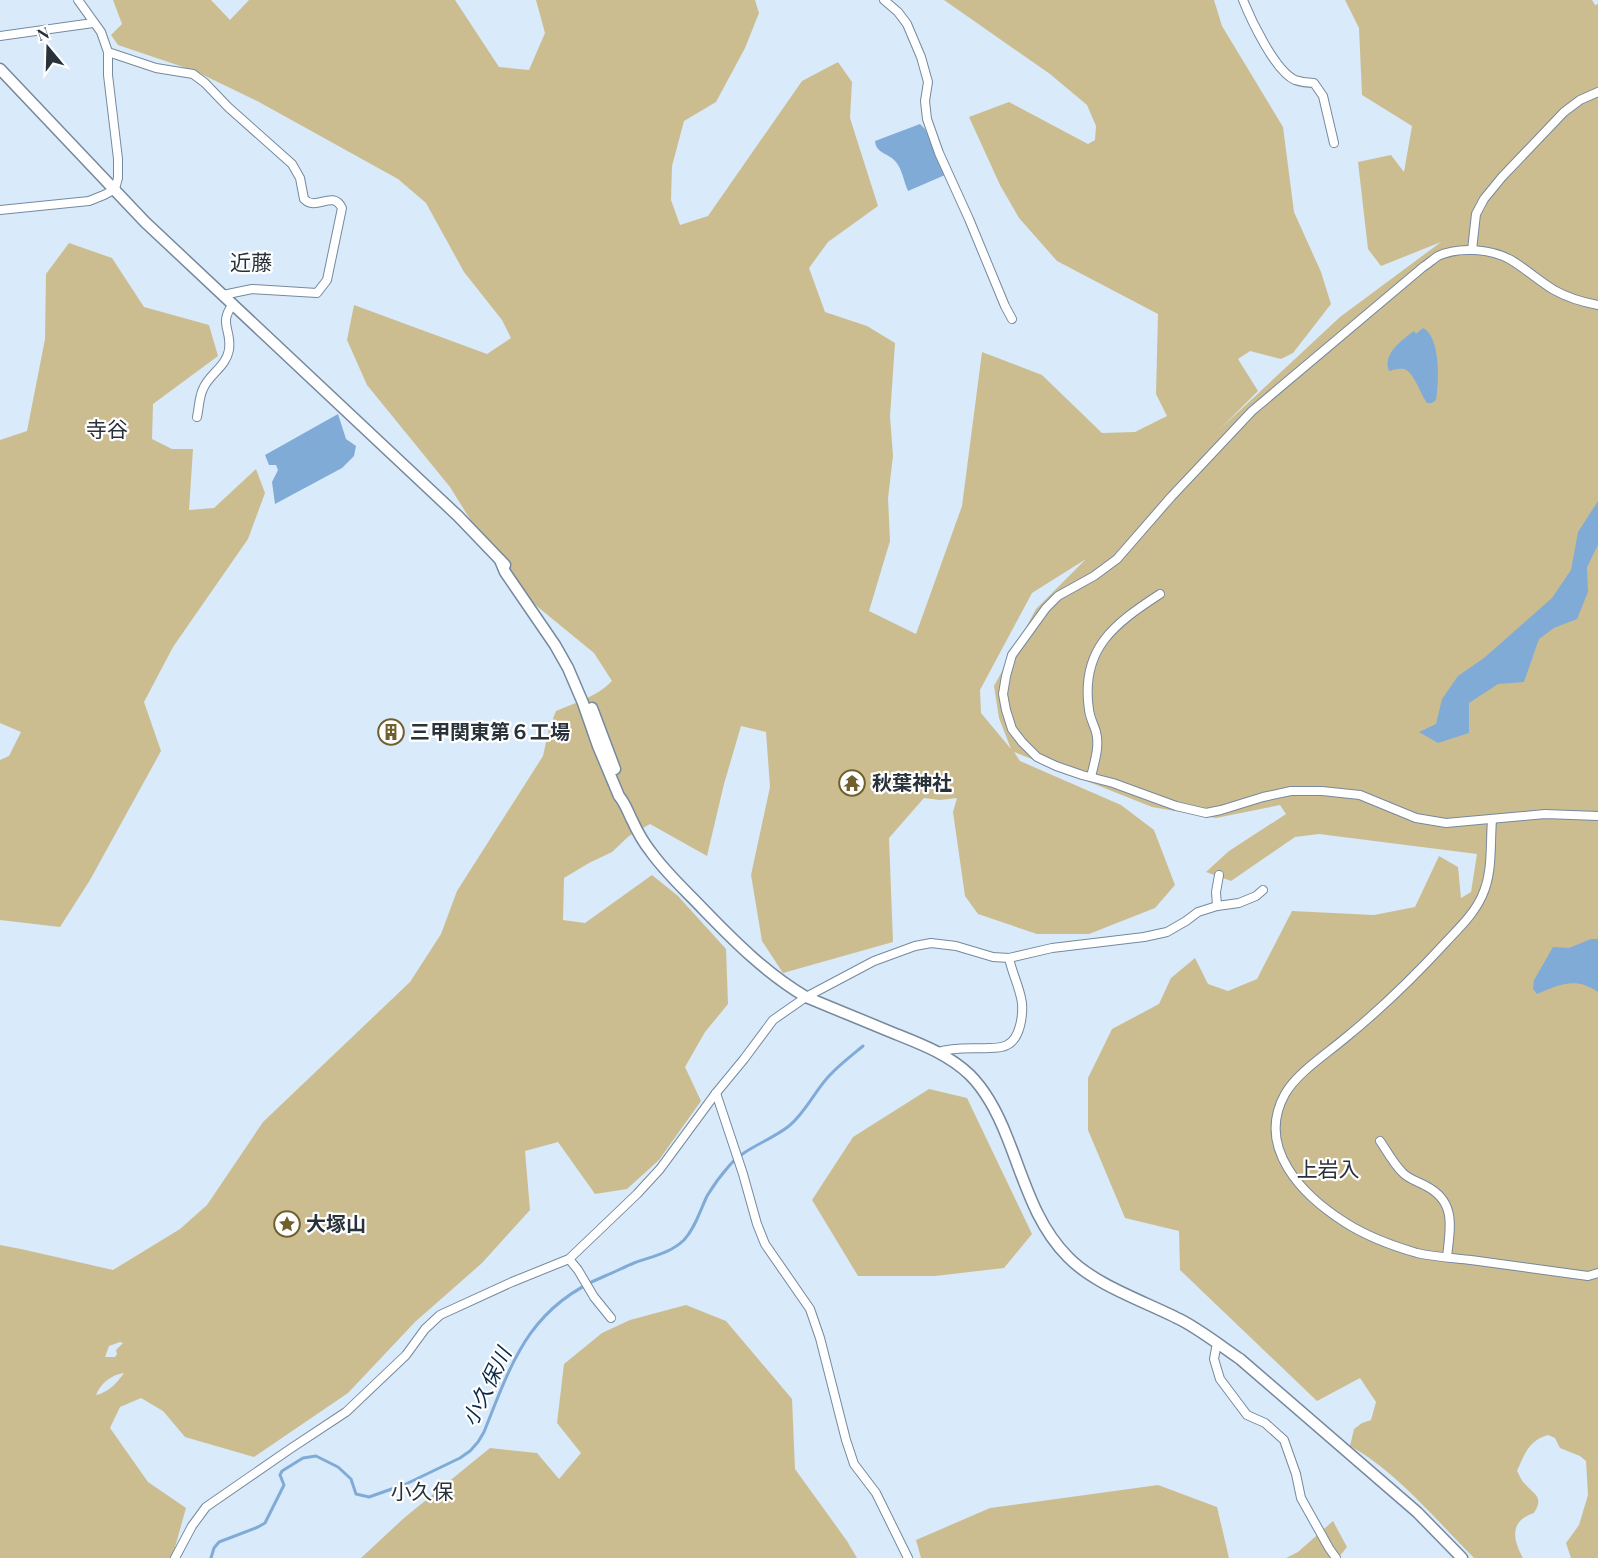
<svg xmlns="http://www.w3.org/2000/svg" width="1598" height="1558" font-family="'Playfair Display','Noto Sans JP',serif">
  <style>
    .green { fill: #ccbd90; fill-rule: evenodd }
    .water { fill: #80abd7 }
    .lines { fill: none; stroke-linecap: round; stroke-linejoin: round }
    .stream { stroke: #80abd7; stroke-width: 3 }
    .minor-casing { stroke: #76899d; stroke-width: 10 }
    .tertiary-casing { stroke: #76899d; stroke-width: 13 }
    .minor { stroke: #fff; stroke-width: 8 }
    .tertiary { stroke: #fff; stroke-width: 10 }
    .labels { text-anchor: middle; stroke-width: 4.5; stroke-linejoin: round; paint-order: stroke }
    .poi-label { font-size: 20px; font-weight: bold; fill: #293139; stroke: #fff; text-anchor: start }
    .neighbourhood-label { font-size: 21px; fill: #293139; stroke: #fff }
    .water-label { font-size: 21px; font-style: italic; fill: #0a2b48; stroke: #fff }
  </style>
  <rect width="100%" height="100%" fill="#d9eafb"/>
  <g class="green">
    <path d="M113 0H211L230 20 249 0H455L499 67 529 70 545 33 536 0H755L759 13 745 48 716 102 684 121 672 166 671 200 680 225 708 216 802 81 838 62 852 82 850 118 878 206 828 242 809 268 825 312 867 326 895 343 890 416 893 456 888 498 890 541 869 611 916 634 962 506 982 352 1042 375 1102 433 1135 432 1167 416 1156 394 1158 314 1057 261 1019 218 1000 185 969 117 1009 102 1088 144 1095 140 1096 126 1087 105 1050 74 944 0H1214L1222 26 1283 127 1294 212 1321 272 1331 304 1293 353 1281 359 1250 351 1238 359 1258 391 1220 429 1340 317 1441 242 1381 266 1368 249 1358 162 1391 155 1404 172 1412 126 1362 95 1359 28 1345 0H1592L1595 5 1598 4V1558H1571L1566 1543 1579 1525 1588 1495 1586 1461 1580 1456 1560 1448 1555 1438 1548 1435C1529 1440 1524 1455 1517 1471 1520 1476 1521 1480 1525 1484 1535 1495 1544 1497 1534 1513 1510 1521 1512 1538 1523 1558H1474C1438 1522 1395 1470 1350 1446L1354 1429 1362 1423 1371 1420 1376 1402 1360 1378 1317 1401 1180 1270 1179 1231 1125 1218 1088 1130V1078L1112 1029 1159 1004 1171 978 1195 958 1208 984 1228 991 1257 979 1292 911 1374 915 1415 907 1439 856 1458 867 1461 898 1471 892 1477 854 1319 834 1295 837 1231 881 1206 872 1229 851 1286 814 1280 805 1216 818 1152 807 1014 752 1020 761 1121 805 1154 830 1175 885 1155 908 1089 934H1037L978 914 965 896 953 812 957 798 940 800 924 798 889 838 893 942 783 973 762 941 751 875 770 787 766 732 741 726 724 784 707 856 650 824 629 836 612 852 589 863 564 878 563 920 585 923 652 875 678 896 726 949 728 1004 705 1032 685 1067 701 1101 659 1160 627 1189 595 1194 558 1142 525 1151 530 1210 482 1263 415 1322 348 1393 254 1457 185 1437 163 1411 141 1398 120 1407 110 1428 148 1482 186 1508 172 1558H0V1245L21 1249 113 1270 180 1229 207 1205 263 1122 410 982 441 934 457 891 543 756 549 729 556 711C575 703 598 696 612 681L594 653 511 585 450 487 367 385 347 340 354 305 487 354 511 338 502 320 464 272 426 203 398 179 259 102 195 71 118 45 111 35 122 24ZM1086 559 1036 609 994 686 999 718 1011 749 981 713 980 690 1032 593ZM120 1342 123 1343 116 1350 117 1354 115 1357H105L109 1346ZM124 1373C116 1384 109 1392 96 1395 101 1383 111 1375 124 1373Z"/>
    <path d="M69 243 112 258 144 307 209 325 218 356 153 404 152 439 172 449H193L189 510 214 508 256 469 265 493 248 539 173 647 144 702 161 751 90 880 60 927 0 920V760L9 756 21 732 0 723V440L27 431 45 339 46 274Z"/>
    <path d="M929 1089 967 1098 1032 1234 1004 1268 935 1276H858L812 1200 853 1137Z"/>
    <path d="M686 1305 726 1321 792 1399 795 1469 847 1541 857 1558H361L404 1518 490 1448 537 1453 559 1479 581 1453 557 1423 564 1364 602 1333 630 1320Z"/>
    <path d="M1158 1485 1217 1507 1229 1558H921L916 1540 990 1508Z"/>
    <path d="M1333 1521 1347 1547 1338 1558H1286L1298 1552Z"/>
  </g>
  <g class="water">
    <path d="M920 124 925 129 945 175 908 191C904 182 902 169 896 162 889 153 876 154 875 141Z"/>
    <path d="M1423 328C1441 337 1439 383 1436 400L1432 403H1427C1421 395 1414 372 1404 369 1400 368 1393 370 1389 371 1382 354 1402 340 1414 331L1416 334Z"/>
    <path d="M338 414 346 439 356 446 354 456 342 468 275 504 272 482 278 470 276 465H269L265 455Z"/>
    <path d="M1598 501V545L1587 567 1588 592 1577 619 1554 628 1539 639 1524 682 1498 684 1469 703V733L1438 743 1419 732 1436 724 1442 699 1458 676 1484 658 1552 598 1571 570 1578 532Z"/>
    <path d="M1591 939H1598V992C1575 976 1559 985 1537 994L1533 989 1534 980 1553 947 1569 948Z"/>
  </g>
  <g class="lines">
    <path class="stream" d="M211 1558 214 1548 219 1542 258 1527 265 1523 284 1485 280 1475 282 1471 303 1458 316 1456 338 1467 351 1479 356 1494 369 1497 406 1484 460 1458 470 1451 478 1442 484 1432C512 1362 529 1307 605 1276 615 1272 624 1267 634 1263 650 1257 671 1253 684 1240 695 1228 700 1211 707 1196 713 1186 721 1175 729 1166 744 1148 770 1141 789 1126 806 1112 814 1092 829 1076 839 1065 851 1056 863 1046"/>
    <g class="minor-casing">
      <g id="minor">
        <path d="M884 0 898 12 907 24 921 57 928 82 925 101 927 119 939 153 969 219 1005 306 1012 319"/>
        <path d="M1243 0C1251 20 1275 71 1295 80 1301 82 1307 83 1314 83L1323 96 1334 143"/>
        <path d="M0 36 93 23"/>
        <path d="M108 52 156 68 193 74 205 83 228 107 292 164 300 178 304 199C317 212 332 189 342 208L327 280 317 293 252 289 223 295"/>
        <path d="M0 210 89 201 104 195 115 189 118 178V159L108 75V52L101 32 78 0"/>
        <path d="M1472 250 1476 214 1484 199 1502 177 1564 112 1580 100 1598 92"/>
        <path d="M1598 305C1582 302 1568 298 1554 290 1539 281 1526 269 1511 260 1492 249 1459 246 1438 256 1433 259 1428 264 1423 267L1252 411 1171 497 1117 559 1094 576 1058 596 1046 608 1012 655 1006 676 1003 694 1006 710 1012 729 1022 742 1037 757 1056 766 1082 775 1113 783 1176 806 1206 813 1221 810 1263 797 1291 791H1322L1360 795 1416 818 1446 823 1545 814 1598 816"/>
        <path d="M197 417C199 408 199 397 203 389 209 374 226 367 229 350 232 329 218 324 233 304"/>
        <path d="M1091 777C1094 763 1100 747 1096 732 1094 725 1090 718 1089 710 1080 649 1114 624 1160 594"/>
        <path d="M1492 820C1490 844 1493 873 1482 896 1474 914 1459 928 1446 942 1414 977 1381 1009 1344 1039 1325 1055 1297 1073 1285 1094 1255 1148 1303 1196 1346 1223 1368 1237 1393 1246 1417 1253 1434 1257 1454 1258 1471 1260 1510 1265 1549 1271 1588 1276L1598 1273"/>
        <path d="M1217 906 1216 892 1219 875"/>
        <path d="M938 1052C954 1047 972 1049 989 1048 995 1048 1002 1048 1007 1045 1020 1039 1023 1016 1022 1003 1020 988 1012 973 1009 958"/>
        <path d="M716 1093 743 1174 757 1224 765 1244 810 1309 820 1338 846 1440 854 1464 876 1493 908 1558"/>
        <path d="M1380 1141C1387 1151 1393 1163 1402 1172 1408 1179 1419 1182 1426 1186 1457 1202 1450 1228 1447 1257"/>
        <path d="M569 1259 578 1270 594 1297 611 1318"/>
        <path d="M1217 1343 1214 1359 1220 1379 1247 1415 1265 1423 1284 1440 1296 1474 1301 1498 1329 1548 1336 1558"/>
        <path d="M175 1558 192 1526 206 1507 290 1449 346 1412 406 1355 425 1329 440 1315 512 1282 569 1259 637 1194 660 1169 716 1093 744 1059 773 1020 806 997 874 961 915 946 931 943 956 946 993 957 1009 958 1052 948 1144 937 1167 932 1186 921 1198 912 1217 906 1239 903 1256 896 1263 890"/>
      </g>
    </g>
    <g class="tertiary-casing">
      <g id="tertiary">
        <path d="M0 69 145 222 458 516 505 565"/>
        <path d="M500 560 505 572 555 645 568 668 583 703 598 746 619 796C625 803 628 812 632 820 637 831 643 842 651 852 666 873 686 891 704 910 736 943 766 973 806 997 833 1008 859 1019 886 1030 915 1042 946 1052 970 1075 987 1092 998 1114 1007 1137 1024 1179 1035 1224 1068 1257 1096 1286 1147 1302 1183 1321 1203 1332 1221 1346 1240 1359L1417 1512 1462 1558"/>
        <path d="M592 708 615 769"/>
      </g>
    </g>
    <use href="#minor" class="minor"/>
    <use href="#tertiary" class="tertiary"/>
  </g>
  <defs>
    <g id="building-ring" transform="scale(1.35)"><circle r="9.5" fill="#fff" stroke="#71602e" stroke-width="1.5"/><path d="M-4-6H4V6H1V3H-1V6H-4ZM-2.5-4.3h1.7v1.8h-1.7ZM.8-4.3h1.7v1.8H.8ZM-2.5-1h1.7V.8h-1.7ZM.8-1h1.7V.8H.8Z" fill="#71602e"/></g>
    <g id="temple-ring" transform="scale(1.35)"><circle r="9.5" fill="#fff" stroke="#71602e" stroke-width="1.5"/><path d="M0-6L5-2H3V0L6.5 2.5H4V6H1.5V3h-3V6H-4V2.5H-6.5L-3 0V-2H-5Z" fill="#71602e"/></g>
    <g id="sight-ring" transform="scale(1.35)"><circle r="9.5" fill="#fff" stroke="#71602e" stroke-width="1.5"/><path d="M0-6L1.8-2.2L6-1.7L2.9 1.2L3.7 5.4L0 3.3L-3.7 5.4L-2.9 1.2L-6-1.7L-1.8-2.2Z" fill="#71602e"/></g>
  </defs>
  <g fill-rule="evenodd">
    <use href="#building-ring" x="391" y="732"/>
    <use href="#temple-ring" x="852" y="783"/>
    <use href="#sight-ring" x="287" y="1224"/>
  </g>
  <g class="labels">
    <g class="poi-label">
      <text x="410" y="739">三甲関東第６工場</text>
      <text x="872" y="790">秋葉神社</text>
      <text x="306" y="1231">大塚山</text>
    </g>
    <g class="neighbourhood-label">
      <text x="251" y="270">近藤</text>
      <text x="107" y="437">寺谷</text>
      <text x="1328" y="1177">上岩入</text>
      <text x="422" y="1499">小久保</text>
    </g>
    <g class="water-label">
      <text transform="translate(487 1387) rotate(-64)" y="7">小久保川</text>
    </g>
  </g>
  <g transform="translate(48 48) rotate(341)" stroke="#ffffff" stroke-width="4.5" paint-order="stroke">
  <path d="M0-4.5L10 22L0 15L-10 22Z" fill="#293139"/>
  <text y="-9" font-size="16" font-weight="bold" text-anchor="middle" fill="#293139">N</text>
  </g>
</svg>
